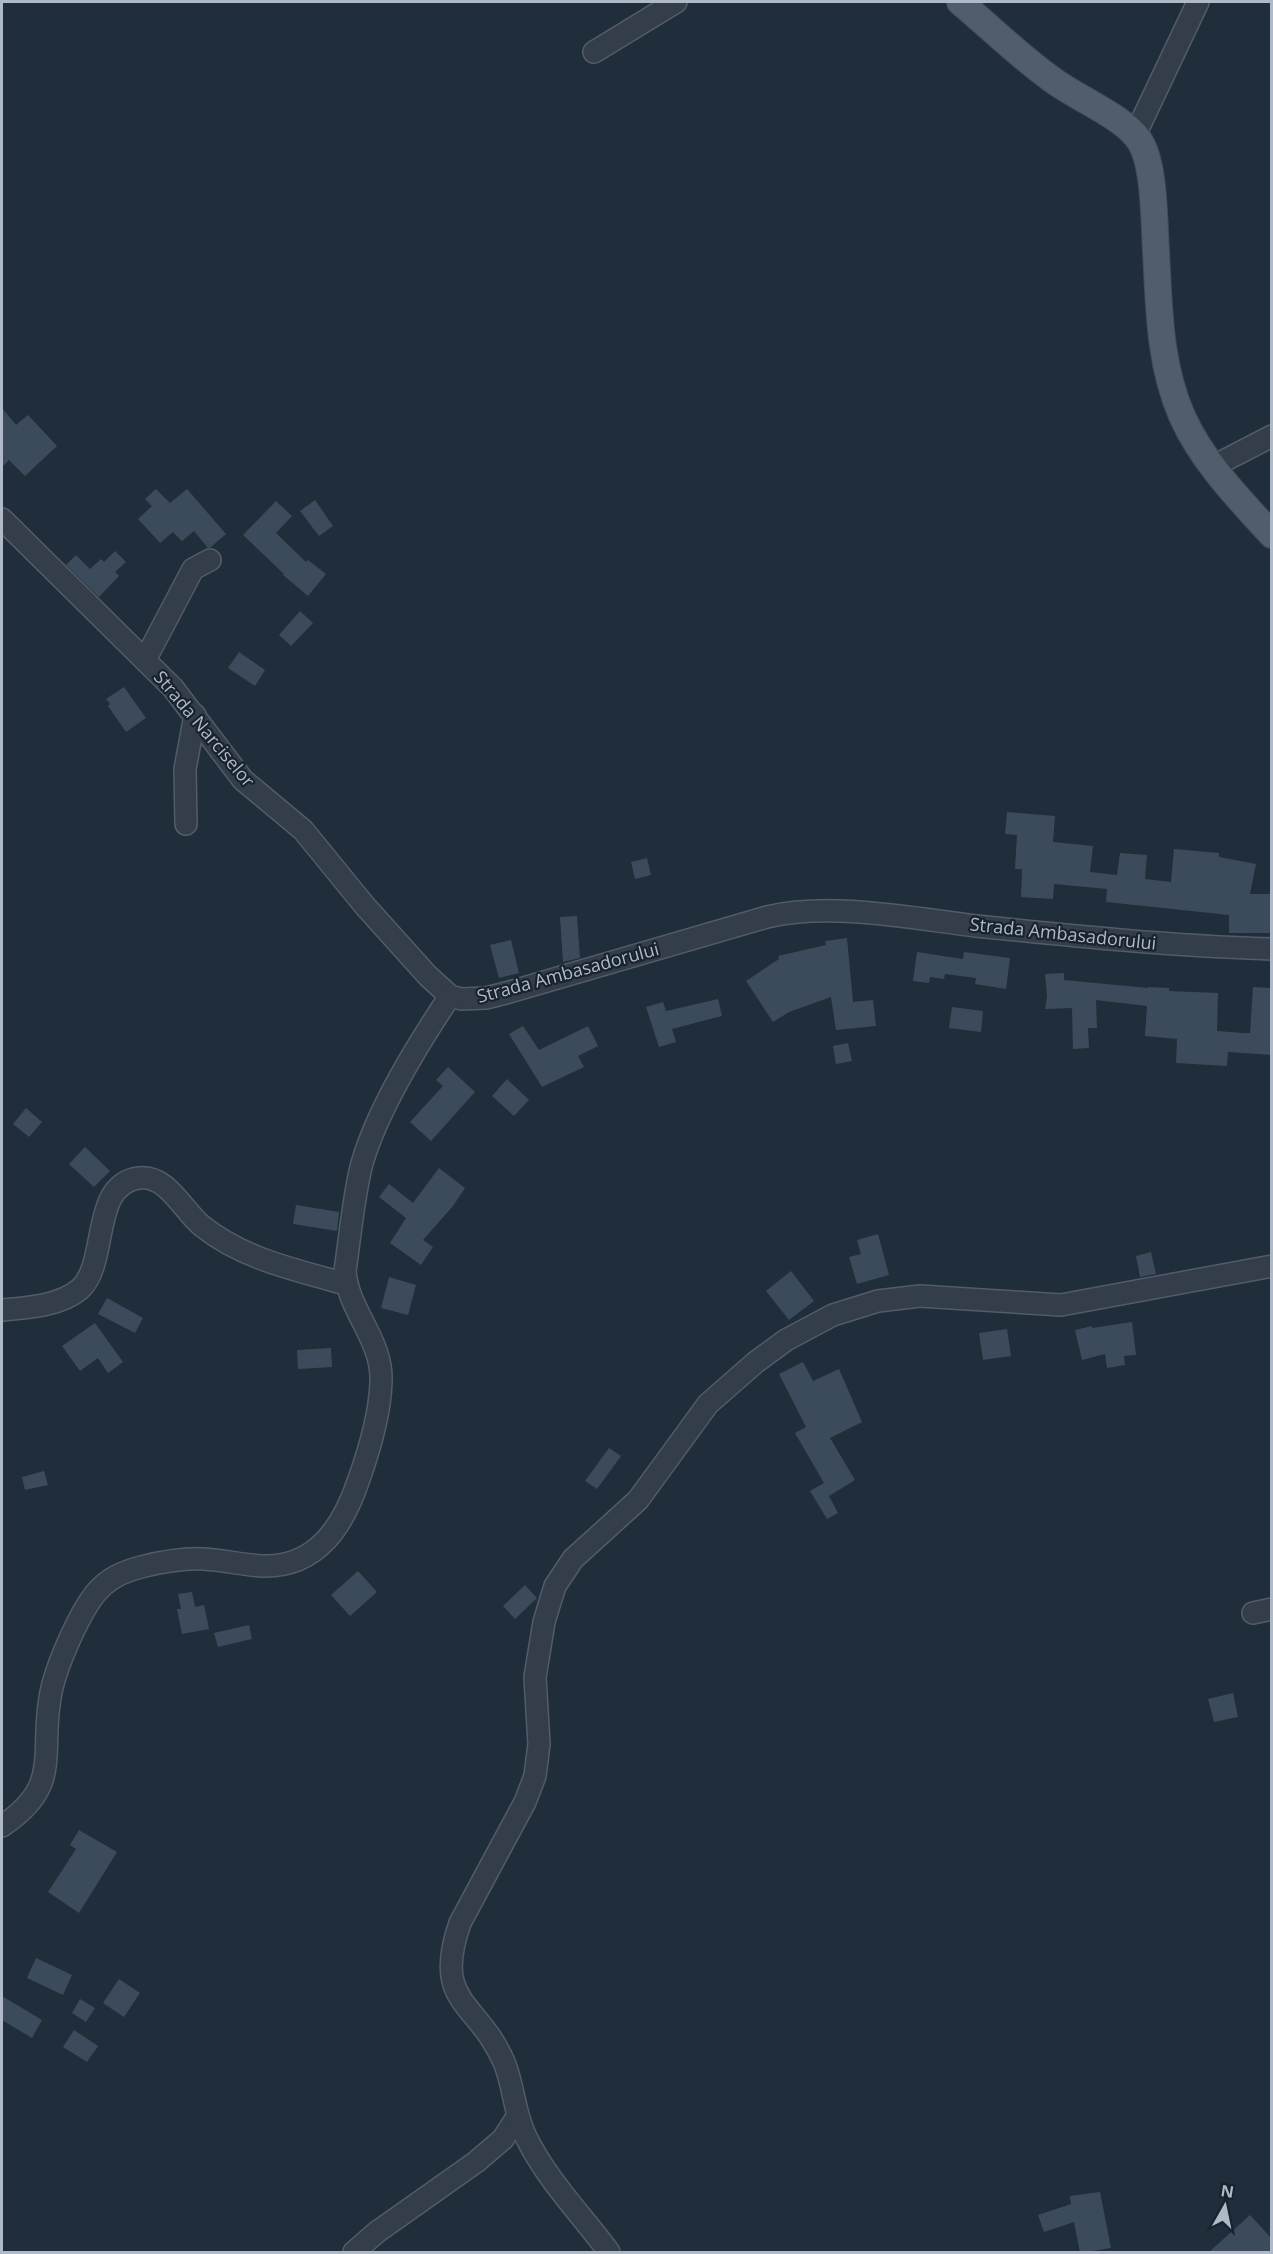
<svg xmlns="http://www.w3.org/2000/svg" width="1273" height="2254" font-family="'Open Sans',sans-serif">
  <style>
    .building { fill: #3c4b5b }
    .lines { fill: none; stroke-linecap: round; stroke-linejoin: round }
    .minor-casing { stroke: #525c69; stroke-width: 24 }
    .major-casing { stroke: #404a58; stroke-width: 28 }
    .minor { stroke: #343e4b; stroke-width: 21 }
    .major { stroke: #525d6c; stroke-width: 26 }
    .labels { text-anchor: middle; stroke-width: 4.5; stroke-linejoin: round; paint-order: stroke }
    .street-label { font-size: 18px; fill: #afb9c8; stroke: #192330 }
  </style>
  <rect width="100%" height="100%" fill="#202d3b"/>
  <g class="building">
    <path d="M2 408 16 425 28 415 57 446 25 476 9 460 2 467Z"/>
    <path d="M156 489 170 503 187 489 226 534 211 547 208 548 194 531 182 541 173 532 160 543 138 519 152 506 145 499Z"/>
    <path d="M315 500 333 526 319 536 300 511Z"/>
    <path d="M276 501 292 516 276 533 306 562 308 560 326 574 308 596 283 575 284 574 243 535Z"/>
    <path d="M115 551 126 562 115 572 119 576 99 597 66 565 76 555 90 569 101 559 104 562Z"/>
    <path d="M300 611 313 623 291 646 279 635Z"/>
    <path d="M239 652 265 670 255 686 228 668Z"/>
    <path d="M124 687 146 718 126 732 108 706 110 704 106 699Z"/>
    <path d="M1007 812 1055 816 1053 842 1093 846 1090 872 1117 875 1120 853 1147 855 1145 879 1171 882 1174 849 1219 853V857L1256 864 1250 894H1272V933H1229V915L1106 902 1107 889 1054 884 1053 899 1021 897 1022 869H1015L1017 835 1005 834Z"/>
    <path d="M647 858 651 875 635 879 631 862Z"/>
    <path d="M577 916 580 958 563 962 560 917Z"/>
    <path d="M847 938 853 1002 873 1000 876 1026 836 1030 831 997 789 1012 773 1022 746 981 779 959 778 956 826 945 825 941Z"/>
    <path d="M511 940 519 973 499 978 490 945Z"/>
    <path d="M917 952 963 959 964 952 1010 958 1006 989 975 984 976 978 945 974 944 979 930 977 929 983 913 981Z"/>
    <path d="M1064 973V980L1148 988V987L1169 988V991L1218 993 1217 1031 1244 1033H1250L1253 987 1272 988V1055L1228 1052 1227 1066 1176 1063 1177 1039 1145 1036 1147 1006 1096 1000 1097 1028H1088L1089 1048 1073 1049 1072 1008 1045 1009 1047 996 1045 974Z"/>
    <path d="M718 999 722 1016 672 1029 676 1042 659 1047 646 1007 663 1002 666 1011Z"/>
    <path d="M952 1007 983 1011 981 1032 949 1028Z"/>
    <path d="M523 1026 539 1050 588 1026 598 1046 578 1056 584 1067 542 1087 509 1034Z"/>
    <path d="M848 1043 852 1061 836 1064 833 1046Z"/>
    <path d="M448 1067 475 1092 431 1141 410 1122 443 1086 436 1080Z"/>
    <path d="M507 1079 529 1100 514 1116 492 1096Z"/>
    <path d="M26 1108 42 1122 29 1137 13 1124Z"/>
    <path d="M85 1147 110 1171 94 1187 69 1164Z"/>
    <path d="M439 1168 465 1188 453 1206 423 1240 433 1247 421 1265 390 1243 406 1218 379 1197 389 1184 413 1203Z"/>
    <path d="M296 1205 339 1212 337 1231 293 1224Z"/>
    <path d="M878 1234 889 1275 857 1284 849 1257 861 1254 857 1240Z"/>
    <path d="M1151 1252 1156 1274 1140 1277 1136 1256Z"/>
    <path d="M791 1271 814 1301 789 1320 766 1291Z"/>
    <path d="M389 1277 416 1285 408 1315 381 1308Z"/>
    <path d="M107 1298 143 1318 135 1333 98 1314Z"/>
    <path d="M1132 1322 1136 1355 1124 1356 1125 1365 1107 1368 1105 1354 1082 1360 1075 1330 1092 1326V1328Z"/>
    <path d="M95 1323 123 1362 108 1373 98 1358 80 1371 62 1346Z"/>
    <path d="M1007 1329 1011 1356 983 1360 979 1333Z"/>
    <path d="M331 1348 332 1367 298 1369 297 1350Z"/>
    <path d="M803 1362 813 1381 839 1369 862 1422 830 1438 855 1480 829 1496 838 1513 827 1519 810 1491 824 1483 795 1433 806 1427 779 1374Z"/>
    <path d="M609 1448 621 1456 597 1489 585 1481Z"/>
    <path d="M44 1471 48 1485 25 1490 22 1477Z"/>
    <path d="M358 1571 377 1592 350 1616 331 1595Z"/>
    <path d="M525 1585 537 1598 515 1619 503 1606Z"/>
    <path d="M192 1592 195 1607 204 1605 209 1629 182 1634 177 1609H181L178 1594Z"/>
    <path d="M249 1625 252 1639 218 1647 214 1633Z"/>
    <path d="M1233 1693 1238 1717 1214 1722 1208 1699Z"/>
    <path d="M79 1830 117 1852 79 1913 48 1892 76 1849 70 1845Z"/>
    <path d="M36 1958 72 1975 63 1995 27 1978Z"/>
    <path d="M119 1979 140 1993 124 2017 103 2003Z"/>
    <path d="M2 1996 42 2020 32 2038 2 2020Z"/>
    <path d="M80 1999 95 2008 86 2022 72 2013Z"/>
    <path d="M74 2030 98 2046 87 2062 63 2047Z"/>
    <path d="M1100 2192 1111 2248 1080 2253 1074 2222 1044 2232 1038 2215 1071 2204 1070 2196Z"/>
    <path d="M1250 2215 1272 2239V2253H1208Z"/>
  </g>
  <g class="lines">
    <g class="minor-casing">
      <g id="minor">
        <path d="M594 52 676 2"/>
        <path d="M1135 135 1198 2"/>
        <path d="M1212 467 1272 436"/>
        <path d="M2 519 173 688 243 780 303 830 365 906 428 976 450 996 461 999 486 998 506 993 767 917C831 902 910 918 976 926 1074 936 1172 946 1272 949"/>
        <path d="M145 660 193 569 210 560"/>
        <path d="M186 824 185 769 195 715"/>
        <path d="M2 1310C27 1308 60 1306 80 1289 109 1263 90 1184 139 1178 167 1174 183 1211 202 1226 243 1259 296 1270 346 1284"/>
        <path d="M1253 1613 1272 1609"/>
        <path d="M2 1826C62 1786 40 1756 50 1698 54 1670 78 1616 95 1594 107 1579 122 1572 141 1567 161 1562 183 1558 204 1559 223 1560 243 1565 262 1566 318 1568 344 1524 359 1479 370 1448 380 1415 381 1382 383 1340 348 1311 345 1271 350 1237 353 1201 361 1167 376 1111 418 1044 450 996"/>
        <path d="M354 2252 377 2232 476 2162 503 2139 517 2117"/>
        <path d="M609 2252C581 2214 547 2180 526 2137 514 2113 514 2086 504 2062 477 2000 432 2004 460 1923L525 1802 535 1776 539 1744 535 1677 544 1622 555 1586 573 1559 638 1500 708 1404 756 1362 786 1340 833 1315 878 1301 920 1296 1061 1305 1272 1266"/>
      </g>
    </g>
    <g class="major-casing">
      <path id="major" d="M960 2C990 27 1018 55 1050 78 1074 97 1123 116 1139 140 1155 163 1154 222 1156 251 1159 306 1159 364 1182 416 1202 461 1238 498 1272 535"/>
    </g>
    <use href="#minor" class="minor"/>
    <use href="#major" class="major"/>
  </g>
  <g class="labels">
    <g class="street-label">
      <text transform="translate(204 729) rotate(50)" y="6">Strada Narciselor</text>
      <text transform="translate(1063 934) rotate(6)" y="6">Strada Ambasadorului</text>
      <text transform="translate(568 973) rotate(-15)" y="6">Strada Ambasadorului</text>
    </g>
  </g>
  <rect width="1273" height="2254" fill="none" stroke="#afb9c8" stroke-width="6"/>
  <g transform="translate(1225 2206) rotate(9)" stroke="#192330" stroke-width="4.5" paint-order="stroke">
  <path d="M0-4.5L10 22L0 15L-10 22Z" fill="#afb9c8"/>
  <text y="-9" font-size="16" font-weight="bold" text-anchor="middle" fill="#afb9c8">N</text>
  </g>
</svg>
